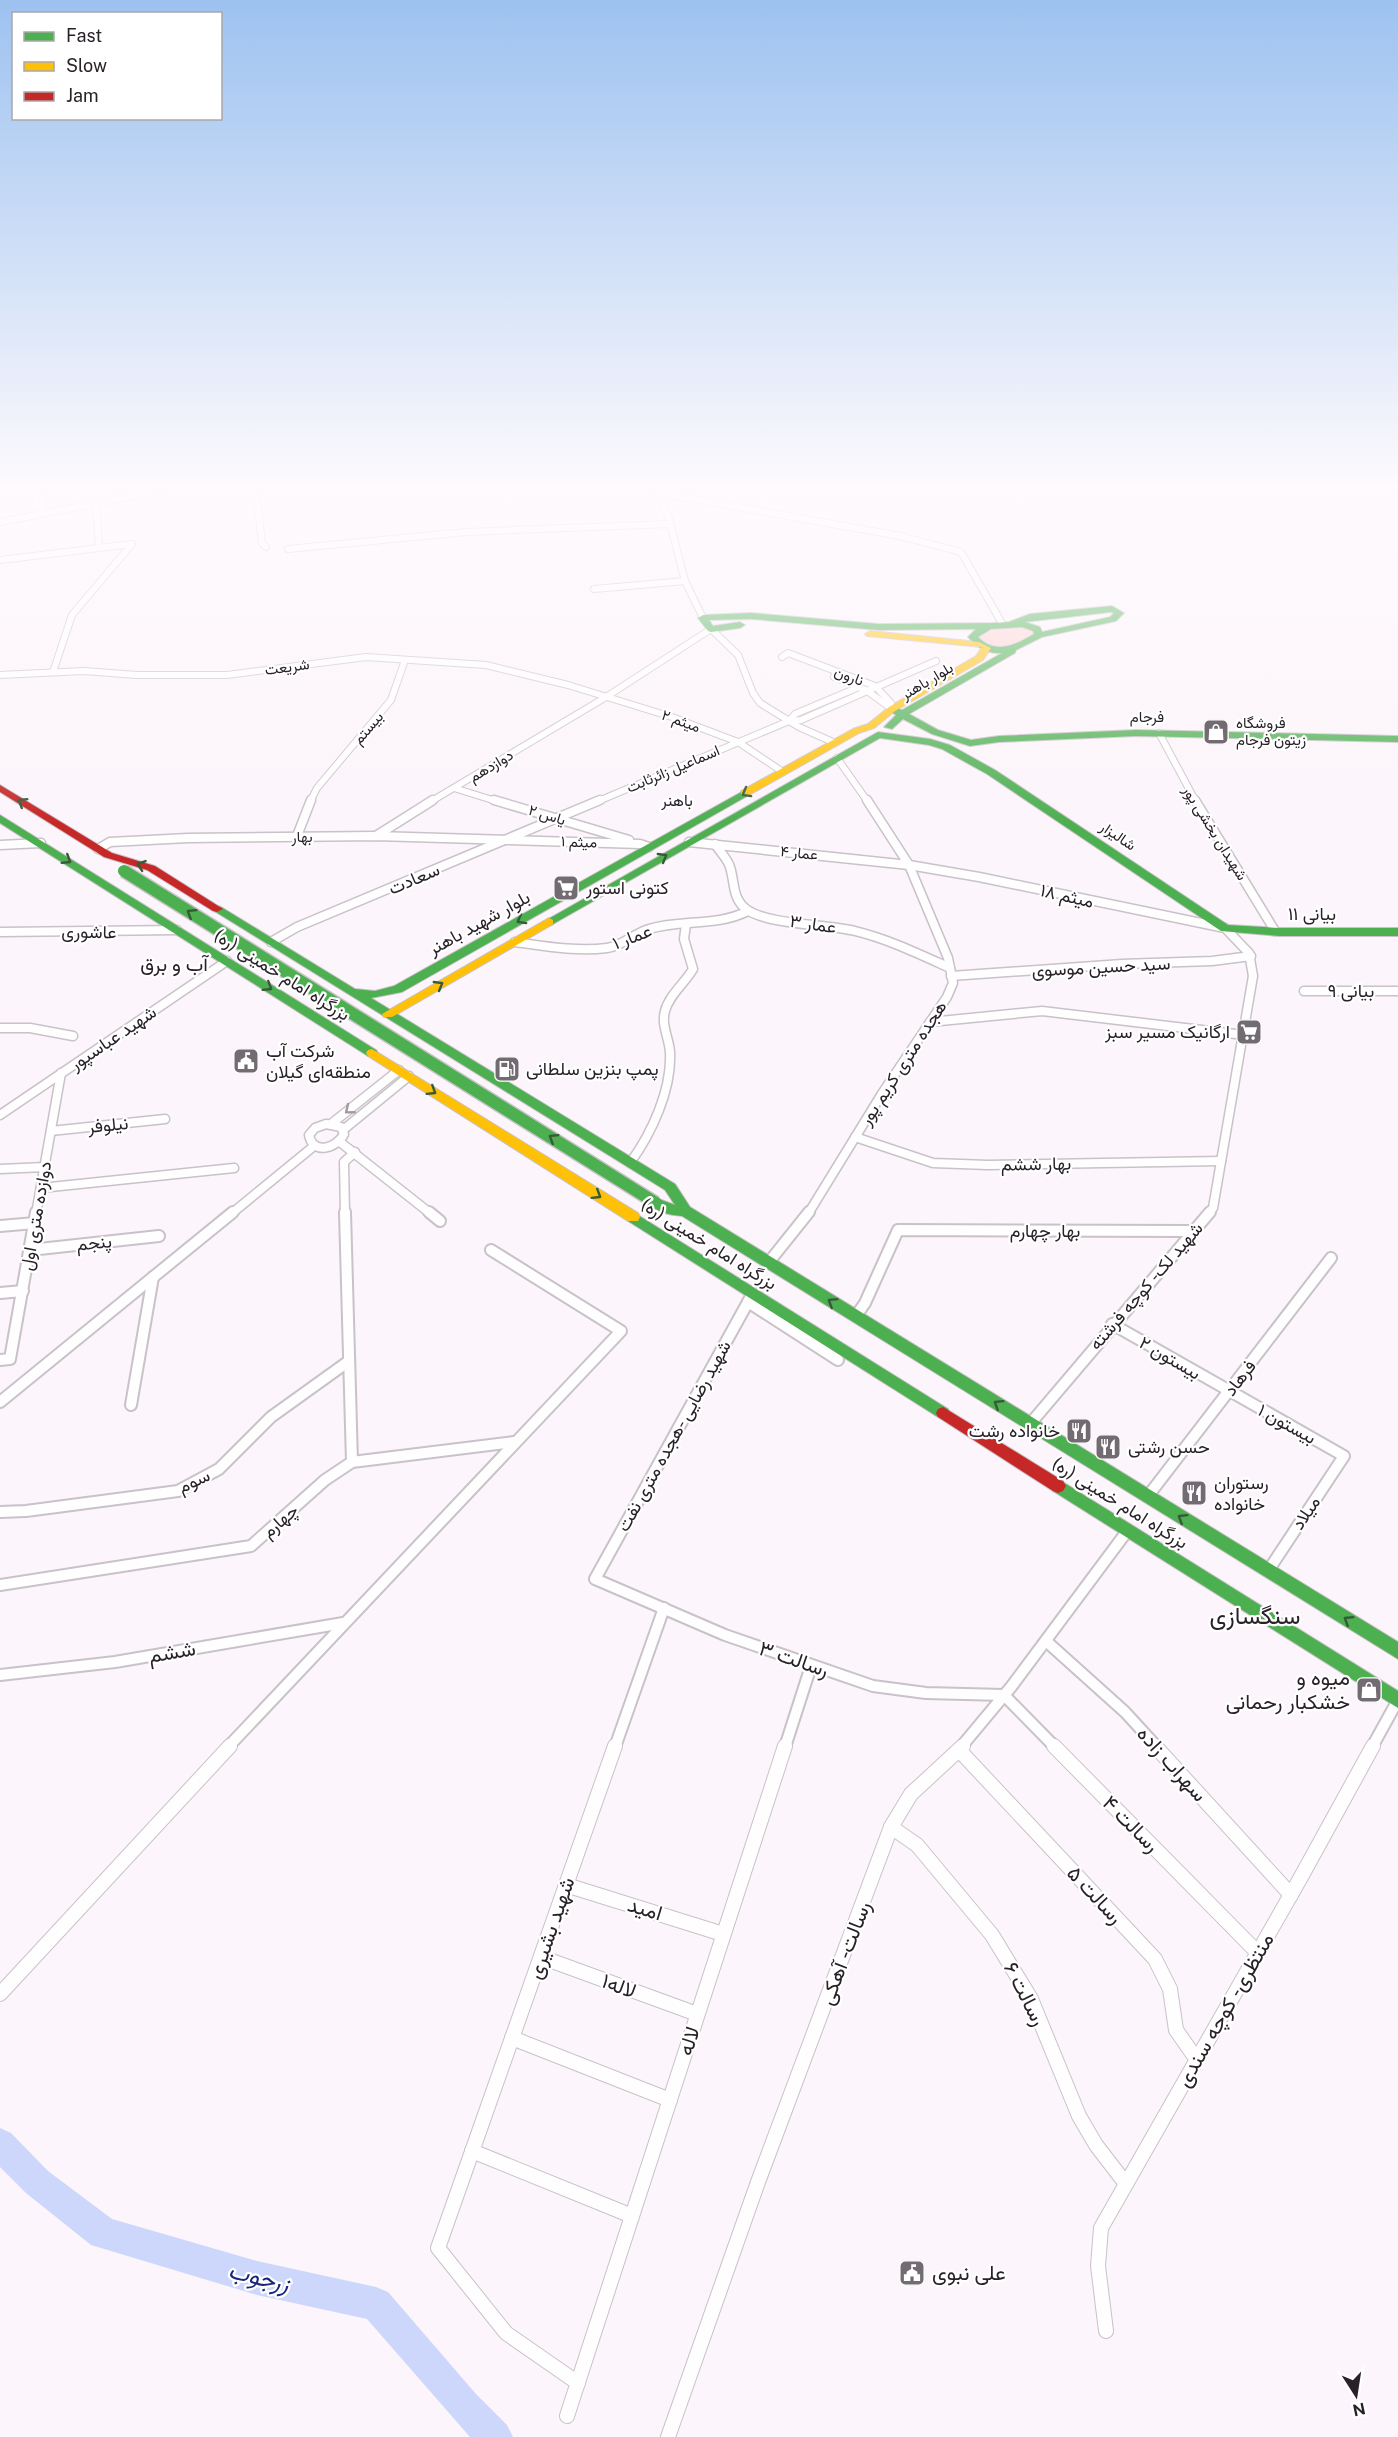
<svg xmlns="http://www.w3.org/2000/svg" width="1398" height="2437" font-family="'Public Sans',Vazirmatn,sans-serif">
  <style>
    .green { fill: #fdd4d2 }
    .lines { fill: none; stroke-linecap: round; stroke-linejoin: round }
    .river { fill: #cdd7fb; fill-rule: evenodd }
    .street-far3-casing { stroke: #c9c2c8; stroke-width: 8 }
    .street-far2-casing { stroke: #c9c2c8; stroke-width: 11 }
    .street-far1-casing { stroke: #c9c2c8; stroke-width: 14 }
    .street-casing { stroke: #c9c2c8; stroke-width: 16 }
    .fast-casing { stroke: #c9c2c8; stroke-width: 2 }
    .slow-casing { stroke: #c9c2c8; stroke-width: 2 }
    .jam-casing { stroke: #c9c2c8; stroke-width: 2 }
    .street-far3 { stroke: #fffefe; stroke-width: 6 }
    .street-far2 { stroke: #fffefe; stroke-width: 8 }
    .street-far1 { stroke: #fffefe; stroke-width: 10 }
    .street { stroke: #fffefe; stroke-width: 14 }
    .fast { fill: #4caf50; fill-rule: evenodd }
    .slow { fill: #ffc107; fill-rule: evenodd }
    .jam { fill: #c62828; fill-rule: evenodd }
    .fast-bridge-casing { stroke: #c9c2c8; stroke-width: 15; stroke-linecap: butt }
    .fast-bridge { stroke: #4caf50; stroke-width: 12 }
    .oneway { stroke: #375a38 }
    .oneway2 { stroke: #9f9b9e }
    .labels { text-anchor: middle; stroke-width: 4.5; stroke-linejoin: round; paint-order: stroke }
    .far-street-label { font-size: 15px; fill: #292128; stroke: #fff }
    .far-poi-label { font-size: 15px; fill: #292128; stroke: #fff; text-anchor: start }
    .far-neighbourhood-label { font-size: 16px; fill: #292128; stroke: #fff }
    .street-label { font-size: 18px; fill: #292128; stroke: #fff }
    .poi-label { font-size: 18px; fill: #292128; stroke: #fff; text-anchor: start }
    .neighbourhood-label { font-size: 20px; fill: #292128; stroke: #fff }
    .near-street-label { font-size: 21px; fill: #292128; stroke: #fff }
    .near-poi-label { font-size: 21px; fill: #292128; stroke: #fff; text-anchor: end }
    .near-neighbourhood-label { font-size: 24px; fill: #292128; stroke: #fff }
    .near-water-label { font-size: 24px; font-style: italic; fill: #1a257e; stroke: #fff }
  </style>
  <rect width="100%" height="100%" fill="#fcf5fb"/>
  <path class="green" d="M1002 627H1027L1034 630 1035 635C1015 646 998 654 978 640V637L984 631Z"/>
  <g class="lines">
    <path class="river" d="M0 2128 11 2133 48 2171 112 2219 257 2261 376 2287 388 2292 476 2394 507 2425 513 2437H470L367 2319 257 2295 91 2245 26 2193 0 2167Z"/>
    <g class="street-far3-casing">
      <g id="street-far3">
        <path d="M255 483 262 543 266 547"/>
        <path d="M656 483 669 519 685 581 703 618"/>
        <path d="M659 493 900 536 961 552 1003 625"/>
        <path d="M96 503 99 547"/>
        <path d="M41 514 45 483"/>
        <path d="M0 522 200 483"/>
        <path d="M288 549 466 532 670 524"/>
        <path d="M0 560 132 544"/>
        <path d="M594 589 685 581"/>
        <path d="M782 657 788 653 875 686 891 703 892 709"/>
        <path d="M53 672 72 615 132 544"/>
        <path d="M0 675 84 671 137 675H227L366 657 486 665 568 685 672 717 738 742 783 772"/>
        <path d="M834 677 866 690 892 709"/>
        <path d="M789 721 795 714 859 687"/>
        <path d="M1159 733 1196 802"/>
        <path d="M837 758 868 802"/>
        <path d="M454 788 499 802"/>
        <path d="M310 802 317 788 391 700 405 660"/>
        <path d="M430 802 606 697 711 629 738 655 753 693 760 703 799 727 835 743"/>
        <path d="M596 802 789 721 801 720 936 661"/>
      </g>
    </g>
    <g class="street-far2-casing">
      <g id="street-far2">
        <path d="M494 800 629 840"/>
        <path d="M1195 800 1275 931"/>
        <path d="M297 836 311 800"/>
        <path d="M376 836 433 800"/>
        <path d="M689 842 909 865 979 877 1225 928 1249 953 1253 976 1213 1208 1208 1214"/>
        <path d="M715 844C720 852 727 858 730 867 735 883 732 898 746 909 767 925 828 924 855 931 888 939 919 954 950 968"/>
        <path d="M0 845 41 843"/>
        <path d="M98 849 110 842 188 838 376 836 640 844 649 847"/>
        <path d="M0 932 177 930"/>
        <path d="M271 942 297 927 600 800"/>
        <path d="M515 942C544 946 577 952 607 948 623 946 634 933 649 929 682 919 716 927 748 911"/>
        <path d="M951 976 1122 964 1212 961 1251 956"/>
        <path d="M1304 991H1398"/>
        <path d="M930 1022 1042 1011 1244 1035"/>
        <path d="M0 1028H30L73 1036"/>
        <path d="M0 1115 227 961"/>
        <path d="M326 1124 341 1127 344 1134C337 1148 313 1156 309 1135L315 1128Z"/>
        <path d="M331 1124 399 1070"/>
        <path d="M343 1130 409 1076"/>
        <path d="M51 1131 165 1119"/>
        <path d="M855 1137 933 1163 988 1165 1221 1161"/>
        <path d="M340 1142 431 1214"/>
        <path d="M630 1163C652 1133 672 1089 670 1052 669 1038 661 1025 665 1011 669 995 685 983 693 969L684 939 686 924"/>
        <path d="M0 1169 45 1167"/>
        <path d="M41 1188 234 1168"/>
        <path d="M36 1214 61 1073"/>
        <path d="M231 1214 314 1146"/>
        <path d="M345 1214 344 1162 355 1152"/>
        <path d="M808 1214 883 1092 947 997 953 983 948 958 909 865 867 800"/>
      </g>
    </g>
    <g class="street-far1-casing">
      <g id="street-far1">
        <path d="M345 1212 352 1462"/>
        <path d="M429 1212 440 1221"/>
        <path d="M0 1226 35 1223"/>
        <path d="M30 1250 159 1236"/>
        <path d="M769 1262 809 1212"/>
        <path d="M0 1293 23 1291"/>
        <path d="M753 1293 595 1579 725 1635 873 1686 926 1693 1004 1695 1055 1747"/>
        <path d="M748 1302 838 1360"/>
        <path d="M856 1316 865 1303 898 1230 1193 1231"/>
        <path d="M1112 1324 1344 1456 1268 1571"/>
        <path d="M0 1360 10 1359 36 1212"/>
        <path d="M0 1402 233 1212"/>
        <path d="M131 1405 153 1277"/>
        <path d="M1030 1424 1210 1212"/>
        <path d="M1148 1496 1331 1258"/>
        <path d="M0 1512 26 1511 178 1491 219 1469 271 1417 349 1361"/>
        <path d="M0 1585 251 1546 325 1480 352 1462 514 1442"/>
        <path d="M1046 1641 1125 1712 1157 1747"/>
        <path d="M0 1675 115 1662 343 1623"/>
        <path d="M228 1747 621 1331 491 1250"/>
        <path d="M615 1747 664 1608"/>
        <path d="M785 1747 811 1666"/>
        <path d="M961 1747 1011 1687 1128 1530"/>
        <path d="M1372 1747 1398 1700"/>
      </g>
    </g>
    <g class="street-casing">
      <g id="street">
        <path d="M1054 1746 1258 1953"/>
        <path d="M1155 1746 1291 1895"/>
        <path d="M959 1750 1155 1959 1170 1989 1176 2030 1197 2060"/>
        <path d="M891 1827 917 1845 992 1935 1031 1999 1079 2116 1096 2145 1126 2184"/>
        <path d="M566 1885 723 1934"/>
        <path d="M541 1957 697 2014"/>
        <path d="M0 1994 230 1746"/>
        <path d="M512 2038 670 2100"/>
        <path d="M472 2151 632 2216"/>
        <path d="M1106 2331 1098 2266 1101 2228 1301 1877 1373 1746"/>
        <path d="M578 2383 506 2333 438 2248 615 1746"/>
        <path d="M567 2416 785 1746"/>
        <path d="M668 2437 758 2182 891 1827 911 1794 963 1746"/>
      </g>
    </g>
    <g class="fast-casing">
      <g id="fast">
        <path d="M1112 606 1124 613 1116 621 1042 637 1016 650 1015 653 909 714 938 730 971 740 999 736 1136 730 1398 736V742L1136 736 999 742 970 746 932 734 903 719 892 729 884 727 896 715 889 711V707H895L902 710 1002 653C987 654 978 648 968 637L976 629 879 630 751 619 709 620 713 626 740 622 745 625 740 628 711 632 708 631 698 618 703 615 751 613 879 624 992 623 1009 622 1030 614ZM1111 612 1114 613 1110 617 1042 632 1040 627 1025 622ZM1022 627 1033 631 1034 634C1016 645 995 655 978 637L991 629Z"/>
        <path d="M878 732 930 739 950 745 995 770 1228 925 1280 928H1398V936H1280L1221 931 987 774 942 749 929 745 880 738 553 924 549 926 543 922Z"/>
        <path d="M745 790 749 791V795L402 992 371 998 675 1184 690 1207 1398 1642V1659L682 1216C670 1215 657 1213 649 1203L651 1200 656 1198 675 1205 665 1190 211 909 217 906 221 907 355 989 375 991 394 986Z"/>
        <path d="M0 815 376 1050 378 1053 376 1056H368L0 823Z"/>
        <path d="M633 1212 948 1409 950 1413 948 1417 943 1419 938 1417 628 1221 626 1217Z"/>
        <path d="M1058 1479 1398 1691V1708L1053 1491 1050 1486 1053 1481Z"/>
      </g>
    </g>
    <g class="slow-casing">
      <g id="slow">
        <path d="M870 631 979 642 991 648 983 660 895 711 874 728 859 733 749 795H741V791L853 729 868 724 889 707 976 656 982 647 867 636 865 634Z"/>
        <path d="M549 918 553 920V924L392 1017H384L382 1014Z"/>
        <path d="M372 1049 638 1213 640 1217 638 1221H628L368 1056 366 1053 368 1050Z"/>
      </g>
    </g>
    <g class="jam-casing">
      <g id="jam">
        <path d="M0 785 112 853 155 866 223 909 217 912 213 911 147 870 104 857 0 792Z"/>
        <path d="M943 1407 1063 1481 1066 1486 1063 1491 1058 1493 1053 1491 938 1417 936 1413 938 1409Z"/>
      </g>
    </g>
    <use href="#street-far3" class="street-far3"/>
    <use href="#street-far2" class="street-far2"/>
    <use href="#street-far1" class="street-far1"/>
    <use href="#street" class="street"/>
    <use href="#fast" class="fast"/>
    <use href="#slow" class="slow"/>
    <use href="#jam" class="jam"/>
    <g class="fast-bridge-casing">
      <path id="fast-bridge" d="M124 871 656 1203"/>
    </g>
    <use href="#fast-bridge" class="fast-bridge"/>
  </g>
  <defs><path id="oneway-chevron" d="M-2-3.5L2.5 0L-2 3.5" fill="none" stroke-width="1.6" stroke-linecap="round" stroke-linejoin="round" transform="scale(1.5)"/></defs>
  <g class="oneway">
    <use href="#oneway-chevron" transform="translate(746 793) rotate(151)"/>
    <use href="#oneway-chevron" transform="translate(22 802) rotate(-148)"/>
    <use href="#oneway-chevron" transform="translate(663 857) rotate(-30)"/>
    <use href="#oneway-chevron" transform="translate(67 860) rotate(32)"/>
    <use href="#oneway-chevron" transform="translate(141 865) rotate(-161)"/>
    <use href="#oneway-chevron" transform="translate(191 913) rotate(-148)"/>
    <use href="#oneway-chevron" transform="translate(521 920) rotate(151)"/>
    <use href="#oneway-chevron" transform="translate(439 985) rotate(-30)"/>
    <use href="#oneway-chevron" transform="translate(268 987) rotate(32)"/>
    <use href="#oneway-chevron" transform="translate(432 1091) rotate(32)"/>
    <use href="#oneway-chevron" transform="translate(553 1138) rotate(-148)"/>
    <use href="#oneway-chevron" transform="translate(597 1195) rotate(32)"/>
    <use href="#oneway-chevron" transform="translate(832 1302) rotate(-148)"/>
    <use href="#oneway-chevron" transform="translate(998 1404) rotate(-148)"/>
    <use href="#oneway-chevron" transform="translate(1182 1518) rotate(-148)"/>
    <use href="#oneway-chevron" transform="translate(1348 1620) rotate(-148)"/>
  </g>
  <use class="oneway2" href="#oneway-chevron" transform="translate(349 1110) rotate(141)"/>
  <linearGradient id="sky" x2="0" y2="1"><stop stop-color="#9dc2f0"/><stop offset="0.59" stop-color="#fefafd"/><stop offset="1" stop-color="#fefafd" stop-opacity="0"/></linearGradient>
  <rect width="1398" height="824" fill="url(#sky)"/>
  <defs>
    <g id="shop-square" transform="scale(1.35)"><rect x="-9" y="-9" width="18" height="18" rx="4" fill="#736b72" stroke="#fff"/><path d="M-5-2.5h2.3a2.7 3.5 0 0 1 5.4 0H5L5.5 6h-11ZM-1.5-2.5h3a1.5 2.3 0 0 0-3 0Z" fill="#fff"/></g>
    <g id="supermarket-square" transform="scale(1.35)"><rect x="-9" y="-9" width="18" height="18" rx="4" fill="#736b72" stroke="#fff"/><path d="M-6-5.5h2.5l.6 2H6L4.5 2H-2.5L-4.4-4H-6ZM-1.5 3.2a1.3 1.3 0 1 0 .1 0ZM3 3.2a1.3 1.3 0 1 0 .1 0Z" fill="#fff"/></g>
    <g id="civic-square" transform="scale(1.35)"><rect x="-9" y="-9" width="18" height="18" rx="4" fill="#736b72" stroke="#fff"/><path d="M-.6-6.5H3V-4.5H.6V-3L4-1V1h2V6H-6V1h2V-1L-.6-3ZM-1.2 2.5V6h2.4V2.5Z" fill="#fff"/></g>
    <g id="fuel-square" transform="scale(1.35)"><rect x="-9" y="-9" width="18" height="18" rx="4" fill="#736b72" stroke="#fff"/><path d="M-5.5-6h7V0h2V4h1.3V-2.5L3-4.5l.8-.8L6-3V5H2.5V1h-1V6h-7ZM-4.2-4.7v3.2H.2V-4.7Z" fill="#fff"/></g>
    <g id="restaurant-square" transform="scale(1.35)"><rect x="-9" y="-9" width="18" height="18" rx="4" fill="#736b72" stroke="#fff"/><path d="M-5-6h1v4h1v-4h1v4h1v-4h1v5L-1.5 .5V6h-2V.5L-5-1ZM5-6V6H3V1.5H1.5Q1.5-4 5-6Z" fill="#fff"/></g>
  </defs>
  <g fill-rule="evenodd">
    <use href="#shop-square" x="1216" y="732"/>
    <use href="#supermarket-square" x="566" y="888"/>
    <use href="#supermarket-square" x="1249" y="1032"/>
    <use href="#civic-square" x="246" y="1061"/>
    <use href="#fuel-square" x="507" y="1069"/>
    <use href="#restaurant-square" x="1079" y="1431"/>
    <use href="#restaurant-square" x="1108" y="1447"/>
    <use href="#restaurant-square" x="1194" y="1493"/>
    <use href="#shop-square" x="1369" y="1690"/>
    <use href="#civic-square" x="912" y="2273"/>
  </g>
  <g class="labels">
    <g class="far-street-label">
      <text transform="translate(287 667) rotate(-8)" y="5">شریعت</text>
      <text transform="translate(849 676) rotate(21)" y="5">نارون</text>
      <text transform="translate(927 681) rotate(-31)" y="5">بلوار باهنر</text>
      <text x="1147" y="722">فرجام</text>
      <text transform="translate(681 721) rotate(20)" y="5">میثم ۲</text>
      <text transform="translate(368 728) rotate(-49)" y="5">بیستم</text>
      <text transform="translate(491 766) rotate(-31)" y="5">دوازدهم</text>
      <text transform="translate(673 769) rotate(-23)" y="5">اسماعیل زائرثابت</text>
      <text transform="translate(547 815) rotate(17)" y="5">یاس ۲</text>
      <text transform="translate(1215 833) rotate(58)" y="5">شهیدان بخشی پور</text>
      <text transform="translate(1118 836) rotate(34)" y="5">شالیزار</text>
      <text transform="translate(302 837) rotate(-1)" y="5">بهار</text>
      <text transform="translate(579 842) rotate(2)" y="5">میثم ۱</text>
      <text transform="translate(799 853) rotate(6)" y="5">عمار ۴</text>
    </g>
    <g class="far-poi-label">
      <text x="1236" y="728">فروشگاه<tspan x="1236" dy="17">زیتون فرجام</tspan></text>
    </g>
    <g class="far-neighbourhood-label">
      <text x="677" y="806">باهنر</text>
    </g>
    <g class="street-label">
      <text transform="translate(414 879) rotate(-23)" y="6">سعادت</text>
      <text transform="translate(1067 896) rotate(13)" y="6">میثم ۱۸</text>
      <text x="1312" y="920">بیانی ۱۱</text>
      <text transform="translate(479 923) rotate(-29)" y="6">بلوار شهید باهنر</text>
      <text transform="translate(813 924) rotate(8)" y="6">عمار ۳</text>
      <text transform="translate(89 932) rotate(1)" y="6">عاشوری</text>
      <text transform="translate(632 937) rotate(-21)" y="6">عمار ۱</text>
      <text transform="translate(1101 967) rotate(-3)" y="6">سید حسین موسوی</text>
      <text transform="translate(282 975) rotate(32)" y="6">بزرگراه امام خمینی (ره)</text>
      <text x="1351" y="997">بیانی ۹</text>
      <text transform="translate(113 1038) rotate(-34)" y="6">شهید عباسپور</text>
      <text transform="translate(903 1063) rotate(-57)" y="6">هجده متری کریم پور</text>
      <text transform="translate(108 1125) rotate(-6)" y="6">نیلوفر</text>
      <text transform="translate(1036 1164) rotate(-1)" y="6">بهار ششم</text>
      <text transform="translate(36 1216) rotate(-80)" y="6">دوازده متری اول</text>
      <text x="1045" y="1237">بهار چهارم</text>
      <text transform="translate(94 1243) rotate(-6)" y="6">پنجم</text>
      <text transform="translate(709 1244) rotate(32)" y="6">بزرگراه امام خمینی (ره)</text>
      <text transform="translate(1146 1286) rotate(-49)" y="6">شهید لک - کوچه فرشته</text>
      <text transform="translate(1170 1358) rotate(30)" y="6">بیستون ۲</text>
      <text transform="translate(1240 1378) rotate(-52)" y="6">فرهاد</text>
      <text transform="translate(1287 1424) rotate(29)" y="6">بیستون ۱</text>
      <text transform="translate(674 1436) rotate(-61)" y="6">شهید رضایی -هجده متری نفت</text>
      <text transform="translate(194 1481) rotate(-25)" y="6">سوم</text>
      <text transform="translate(1120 1503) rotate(32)" y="6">بزرگراه امام خمینی (ره)</text>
      <text transform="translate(1306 1513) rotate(-56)" y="6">میلاد</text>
      <text transform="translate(280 1521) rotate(-41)" y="6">چهارم</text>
    </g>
    <g class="poi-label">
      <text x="586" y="894">کتونی استور</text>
      <text x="1230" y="1038" text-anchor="end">ارگانیک مسیر سبز</text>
      <text x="266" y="1057">شرکت آب<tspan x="266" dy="21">منطقه‌ای گیلان</tspan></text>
      <text x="526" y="1075">پمپ بنزین سلطانی</text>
      <text x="1060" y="1437" text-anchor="end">خانواده رشت</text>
      <text x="1128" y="1453">حسن رشتی</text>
      <text x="1214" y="1489">رستوران<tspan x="1214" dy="21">خانواده</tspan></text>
    </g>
    <g class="neighbourhood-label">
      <text x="174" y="971">آب و برق</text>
    </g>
    <g class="near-street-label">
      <text transform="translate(172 1652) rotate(-10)" y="7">ششم</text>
      <text transform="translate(794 1659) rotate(19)" y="7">رسالت ۳</text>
      <text transform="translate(1172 1764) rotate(48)" y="7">سهراب زاده</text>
      <text transform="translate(1131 1824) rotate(45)" y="7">رسالت ۴</text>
      <text transform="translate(1095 1895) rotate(47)" y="7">رسالت ۵</text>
      <text transform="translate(645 1909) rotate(17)" y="7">امید</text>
      <text transform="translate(551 1928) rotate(-71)" y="7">شهید بشیری</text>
      <text transform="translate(845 1953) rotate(-69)" y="7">رسالت - آهکی</text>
      <text transform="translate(619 1986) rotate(20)" y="7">لاله۱</text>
      <text transform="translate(1025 1994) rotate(63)" y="7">رسالت ۶</text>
      <text transform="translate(1225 2010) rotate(-60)" y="7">منتظری - کوچه سندی</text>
      <text transform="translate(689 2041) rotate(-72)" y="7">لاله</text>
    </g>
    <g class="near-poi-label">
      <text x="1350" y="1685">میوه و<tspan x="1350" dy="24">خشکبار رحمانی</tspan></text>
      <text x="932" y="2280" text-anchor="start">علی نبوی</text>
    </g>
    <g class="near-neighbourhood-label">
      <text x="1255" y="1624">سنگسازی</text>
    </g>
    <g class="near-water-label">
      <text transform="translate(259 2277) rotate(14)" y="8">زرجوب</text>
    </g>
  </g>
  <rect x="12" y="12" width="210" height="108" fill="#ffffff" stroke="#a9a6a9" stroke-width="1.5"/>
  <rect x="24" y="32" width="30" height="9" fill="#4caf50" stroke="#a9a6a9" stroke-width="1.5"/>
  <text x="66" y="42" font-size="18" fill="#292128">Fast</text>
  <rect x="24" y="62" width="30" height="9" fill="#ffc107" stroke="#a9a6a9" stroke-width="1.5"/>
  <text x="66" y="72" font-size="18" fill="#292128">Slow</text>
  <rect x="24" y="92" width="30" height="9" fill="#c62828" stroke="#a9a6a9" stroke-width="1.5"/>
  <text x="66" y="102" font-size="18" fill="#292128">Jam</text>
  <g transform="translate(1356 2395) rotate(168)" stroke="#ffffff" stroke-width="4.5" paint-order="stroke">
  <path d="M0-4.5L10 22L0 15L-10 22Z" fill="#292128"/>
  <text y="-9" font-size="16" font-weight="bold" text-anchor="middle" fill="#292128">N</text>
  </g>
</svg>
